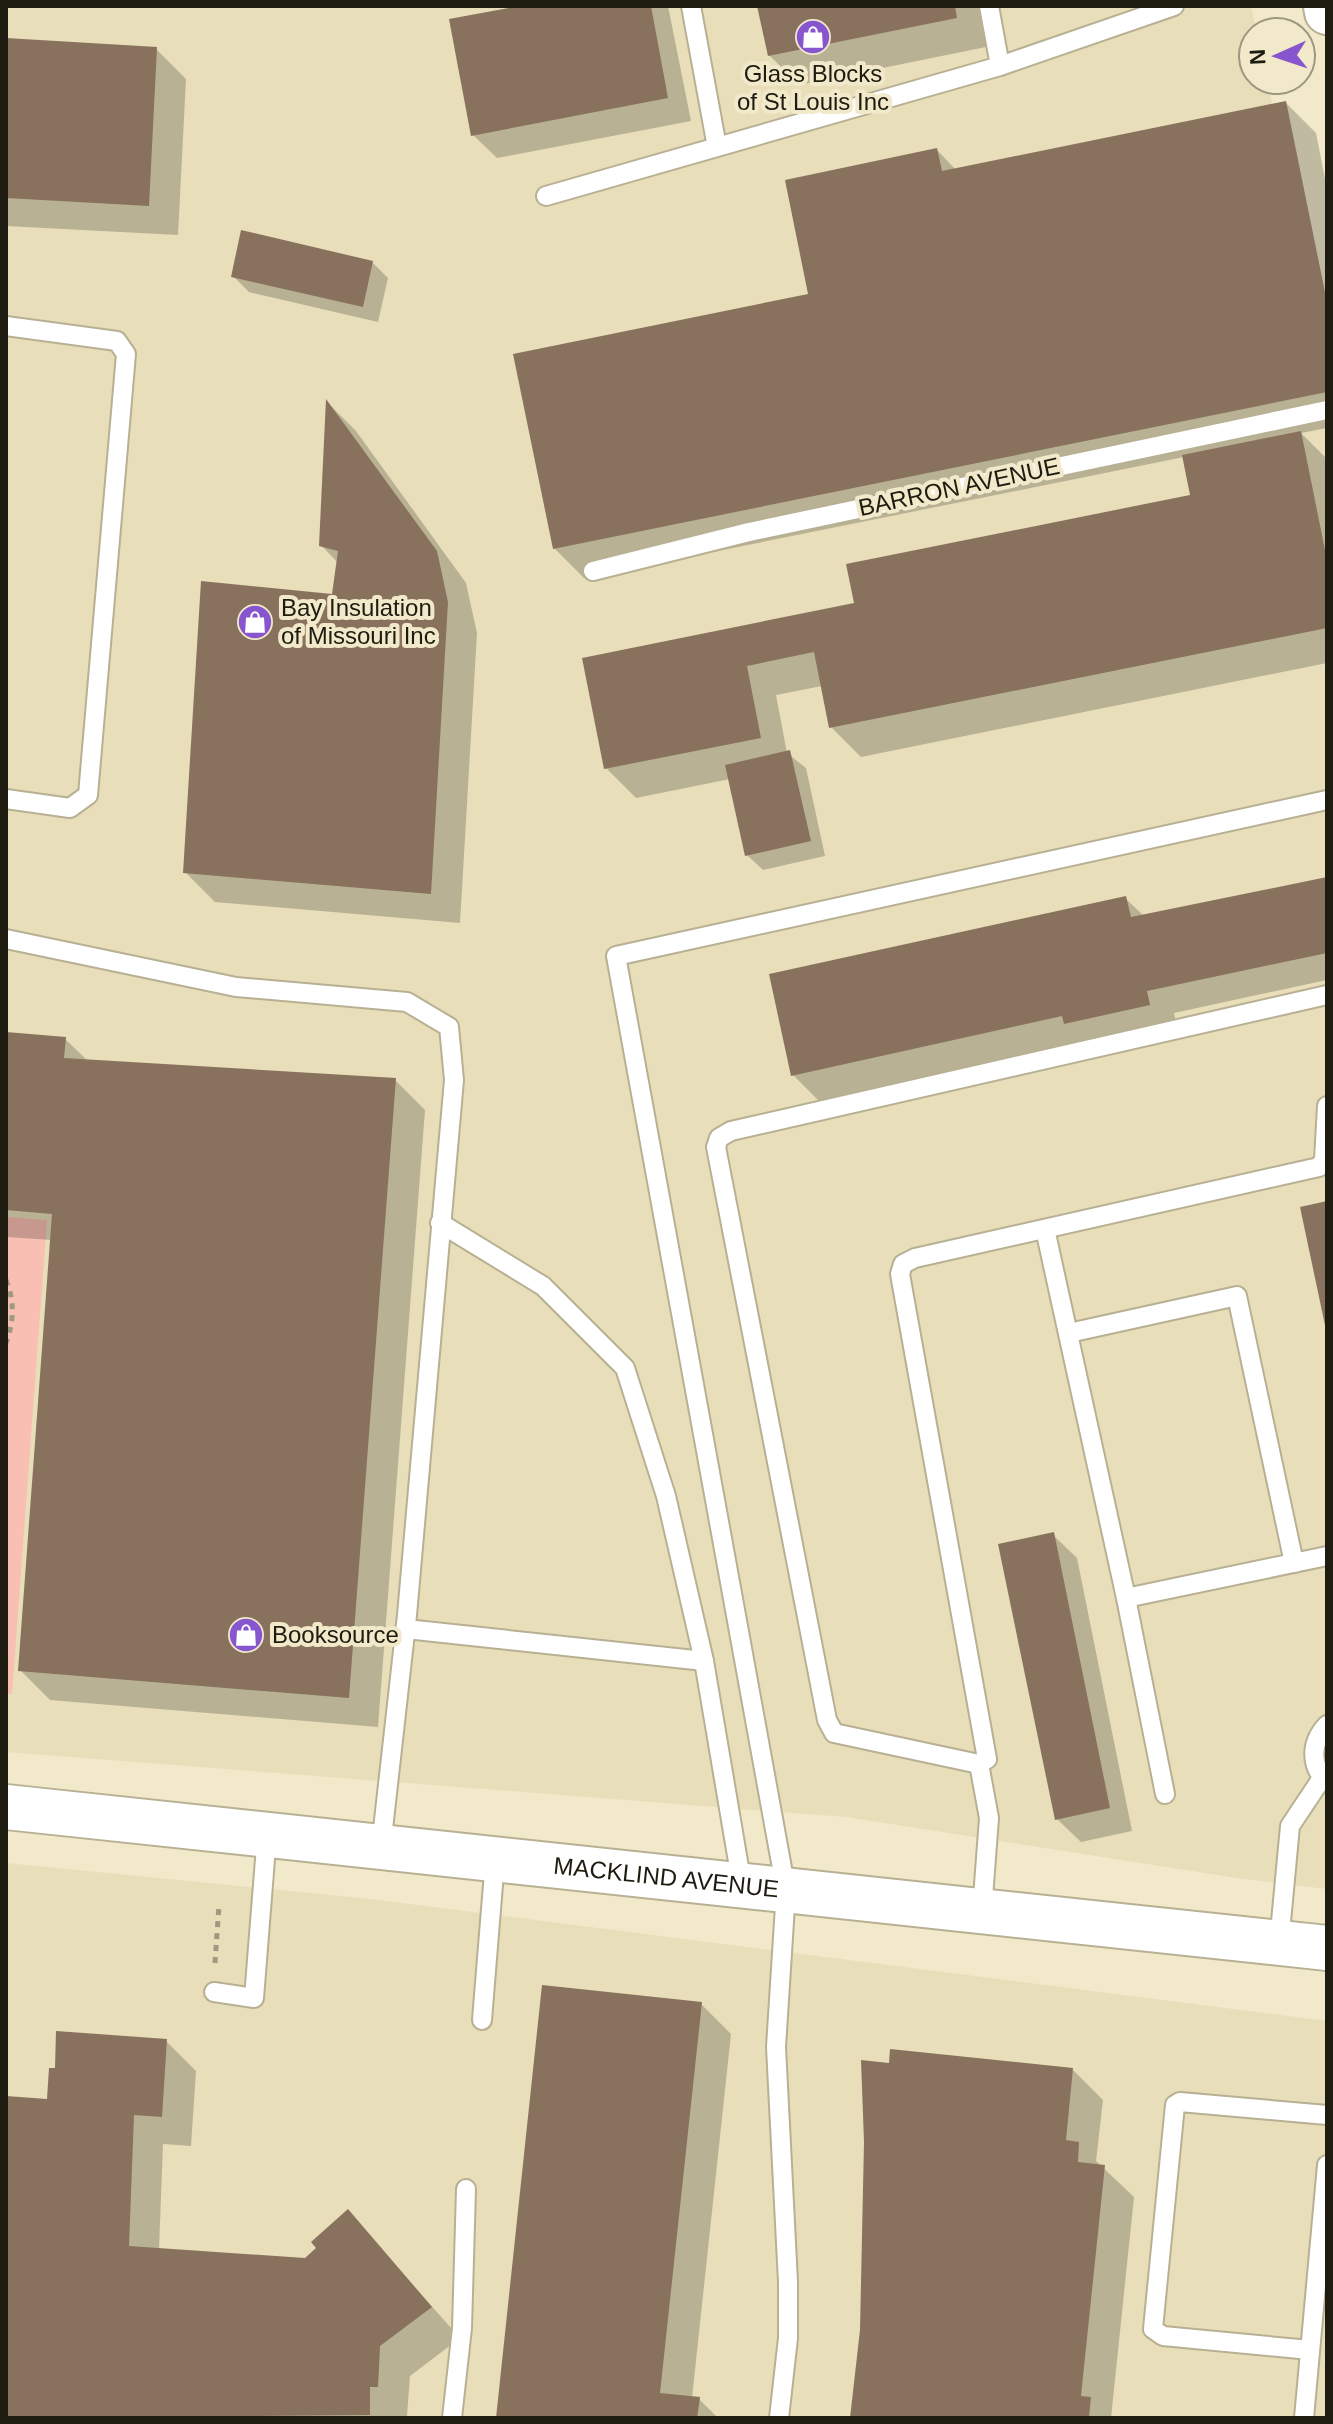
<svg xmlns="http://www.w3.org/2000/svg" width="1333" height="2424" font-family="Helvetica,sans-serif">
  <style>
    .built { fill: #e8deb9 }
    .green { fill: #f9bfb2 }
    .shadow { fill: #0003 }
    .building { fill: #88725d }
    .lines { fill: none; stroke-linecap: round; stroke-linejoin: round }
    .lane-casing { stroke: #b8b093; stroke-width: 22 }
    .secondary-casing { stroke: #b8b093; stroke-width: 48 }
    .path { stroke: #9f9982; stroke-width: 5; stroke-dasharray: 6 6; stroke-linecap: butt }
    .lane { stroke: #fff; stroke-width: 18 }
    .secondary { stroke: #fff; stroke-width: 44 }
    .labels { text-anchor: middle; stroke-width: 8; stroke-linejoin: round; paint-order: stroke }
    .poi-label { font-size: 24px; fill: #1e1b10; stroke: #f1e9ca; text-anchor: start }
    .street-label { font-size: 24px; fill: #1e1b10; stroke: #f1e9ca }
  </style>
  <rect width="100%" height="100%" fill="#f1e9ca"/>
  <g class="built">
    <path d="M6 6H1251L1257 32H1253V80H1267L1327 358V1889L1237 1878 846 1817 6 1752Z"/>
    <path d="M6 1863 370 1899 1327 2021V2418H6Z"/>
  </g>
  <path class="green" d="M6 1217 47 1220 12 1694H6Z"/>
  <g class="shadow">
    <path d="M530 6H668L691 121 497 158 473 135Z"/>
    <path d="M759 6H978L986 47 799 85 769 55Z"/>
    <path d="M6 40 156 49 186 79 178 235 6 226Z"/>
    <path d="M1286 103 1316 133 1327 189V428L1301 433 1327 459V663L861 757 831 727 822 686 776 695 787 753 806 768 825 856 763 870 747 855 730 779 636 798 606 768 585 659 856 604 1192 496 1184 457 584 578 554 548 810 296 937 150 956 170Z"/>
    <path d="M372 262 388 278 378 322 249 292 233 276Z"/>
    <path d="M328 403 356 431 466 583 477 633 460 923 215 902 185 872 334 597 338 563 321 545Z"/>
    <path d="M1327 879V980L1174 1013 1179 1035 823 1105 793 1075 1125 898 1144 916Z"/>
    <path d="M6 1034 65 1039 88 1061 395 1080 425 1110 378 1727 50 1700 20 1670 52 1240 6 1237Z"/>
    <path d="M1053 1535 1077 1558 1132 1831 1081 1842 1057 1819Z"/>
    <path d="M701 2004 731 2034 692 2398 699 2399 718 2418H498Z"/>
    <path d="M166 2041 196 2071 191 2146 163 2144 159 2250 306 2260 348 2212 460 2338 410 2376 407 2416 6 2418V2098L49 2101Z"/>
    <path d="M1073 2070 1103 2100 1096 2161 1134 2197 1111 2418H852Z"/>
  </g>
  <g class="building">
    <path d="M519 6H651L668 98 471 136 449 19Z"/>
    <path d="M757 6H955L957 18 768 56Z"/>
    <path d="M6 38 157 47 149 206 6 198Z"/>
    <path d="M1286 101 1327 302V392L553 549 513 354 808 294 785 180 937 148 942 171Z"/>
    <path d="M241 230 373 261 363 307 231 277Z"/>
    <path d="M326 399 437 551 448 602 431 894 183 873 201 581 332 594 338 551 319 546Z"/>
    <path d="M1301 431 1327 560V628L829 728 814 652 747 666 761 738 604 769 582 658 854 603 846 564 1190 495 1182 455Z"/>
    <path d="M790 750 811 841 745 856 725 765Z"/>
    <path d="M1327 877V953L1147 991 1150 1005 1064 1024 1062 1016 791 1076 769 974 1126 896 1131 917Z"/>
    <path d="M6 1032 66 1037 64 1058 396 1078 349 1698 18 1671 52 1214 6 1210Z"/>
    <path d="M1327 1201V1330H1326L1300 1207Z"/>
    <path d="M1054 1532 1110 1808 1055 1820 998 1544Z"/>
    <path d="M542 1985 702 2002 660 2393 700 2397 697 2418H496Z"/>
    <path d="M56 2031 167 2039 162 2117 134 2115 129 2246 305 2258 316 2248 311 2242 348 2209 432 2307 380 2346 378 2387H370V2415L6 2418V2096L47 2099 49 2068H55Z"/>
    <path d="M890 2049 1073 2068 1066 2140 1079 2142 1078 2162 1105 2165 1081 2396 1091 2397 1089 2418H850L860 2330 864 2142 861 2060 889 2063Z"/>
  </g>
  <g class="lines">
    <g class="lane-casing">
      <g id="lane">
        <path d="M691 6 717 147"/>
        <path d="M989 6 1000 66"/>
        <path d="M546 196 1000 66 1174 6"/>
        <path d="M6 326 117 341 126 354 88 795 70 808 6 799"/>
        <path d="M593 571 749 532 1327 410"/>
        <path d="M6 939 236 987 407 1002 449 1027 454 1080 407 1615 381 1847"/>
        <path d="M1327 995 731 1131 719 1138 716 1147 827 1720 834 1733 979 1764 987 1759 900 1274 903 1264 915 1258 1319 1167 1324 1160 1327 1106"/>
        <path d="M440 1223 543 1286 625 1368 666 1496 704 1661 742 1885"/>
        <path d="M1045 1229 1126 1598"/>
        <path d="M1069 1333 1237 1296 1294 1563"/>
        <path d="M406 1629 704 1661"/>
        <path d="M1327 1725C1311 1742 1309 1765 1327 1782"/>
        <path d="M979 1764 989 1818 982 1911"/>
        <path d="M1165 1794 1126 1598 1327 1556"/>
        <path d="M1279 1943 1290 1826 1322 1778"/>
        <path d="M214 1992 254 1998 267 1834"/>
        <path d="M482 2020 495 1860"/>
        <path d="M1310 2350 1163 2336 1153 2329 1175 2105 1180 2102 1327 2115"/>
        <path d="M452 2418 462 2328 466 2189"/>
        <path d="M779 2418 788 2338V2282L776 2047 786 1890 616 956 1327 800"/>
        <path d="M1304 2418 1327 2165"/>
      </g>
    </g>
    <g class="secondary-casing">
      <g id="secondary">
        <path d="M1326 6 1327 12"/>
        <path id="s1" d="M6 1807 1327 1948"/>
      </g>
    </g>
    <g class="path">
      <path d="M6 1280C15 1302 14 1321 6 1343"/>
      <path d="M215 1963 219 1905"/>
    </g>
    <use href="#lane" class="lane"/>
    <use href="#secondary" class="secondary"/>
  </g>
  <defs>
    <g id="shop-disc" transform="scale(1.8)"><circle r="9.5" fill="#8756ce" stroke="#f1e9ca"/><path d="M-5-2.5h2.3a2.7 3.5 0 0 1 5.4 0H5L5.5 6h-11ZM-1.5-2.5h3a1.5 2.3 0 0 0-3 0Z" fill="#fff"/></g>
  </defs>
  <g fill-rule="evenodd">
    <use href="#shop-disc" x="813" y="37"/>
    <use href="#shop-disc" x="255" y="622"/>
    <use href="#shop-disc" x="246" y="1635"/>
  </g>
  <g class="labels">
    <g class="poi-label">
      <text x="813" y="82" text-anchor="middle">Glass Blocks<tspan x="813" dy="28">of St Louis Inc</tspan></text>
      <text x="281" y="616">Bay Insulation<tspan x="281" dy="28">of Missouri Inc</tspan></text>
      <text x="272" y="1643">Booksource</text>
    </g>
    <g class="street-label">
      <text transform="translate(959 487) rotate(-12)" y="8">BARRON AVENUE</text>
      <text dy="8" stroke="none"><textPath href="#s1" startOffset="664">MACKLIND AVENUE</textPath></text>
    </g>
  </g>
  <rect width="1333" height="2424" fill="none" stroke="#1e1b10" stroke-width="16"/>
  <g transform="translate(1277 56) rotate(267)"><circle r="38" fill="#f1e9ca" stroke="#9d9780" stroke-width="2"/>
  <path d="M0-6L14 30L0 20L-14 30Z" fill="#8756ce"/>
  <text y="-12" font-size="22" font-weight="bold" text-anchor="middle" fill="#1e1b10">N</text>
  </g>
</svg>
